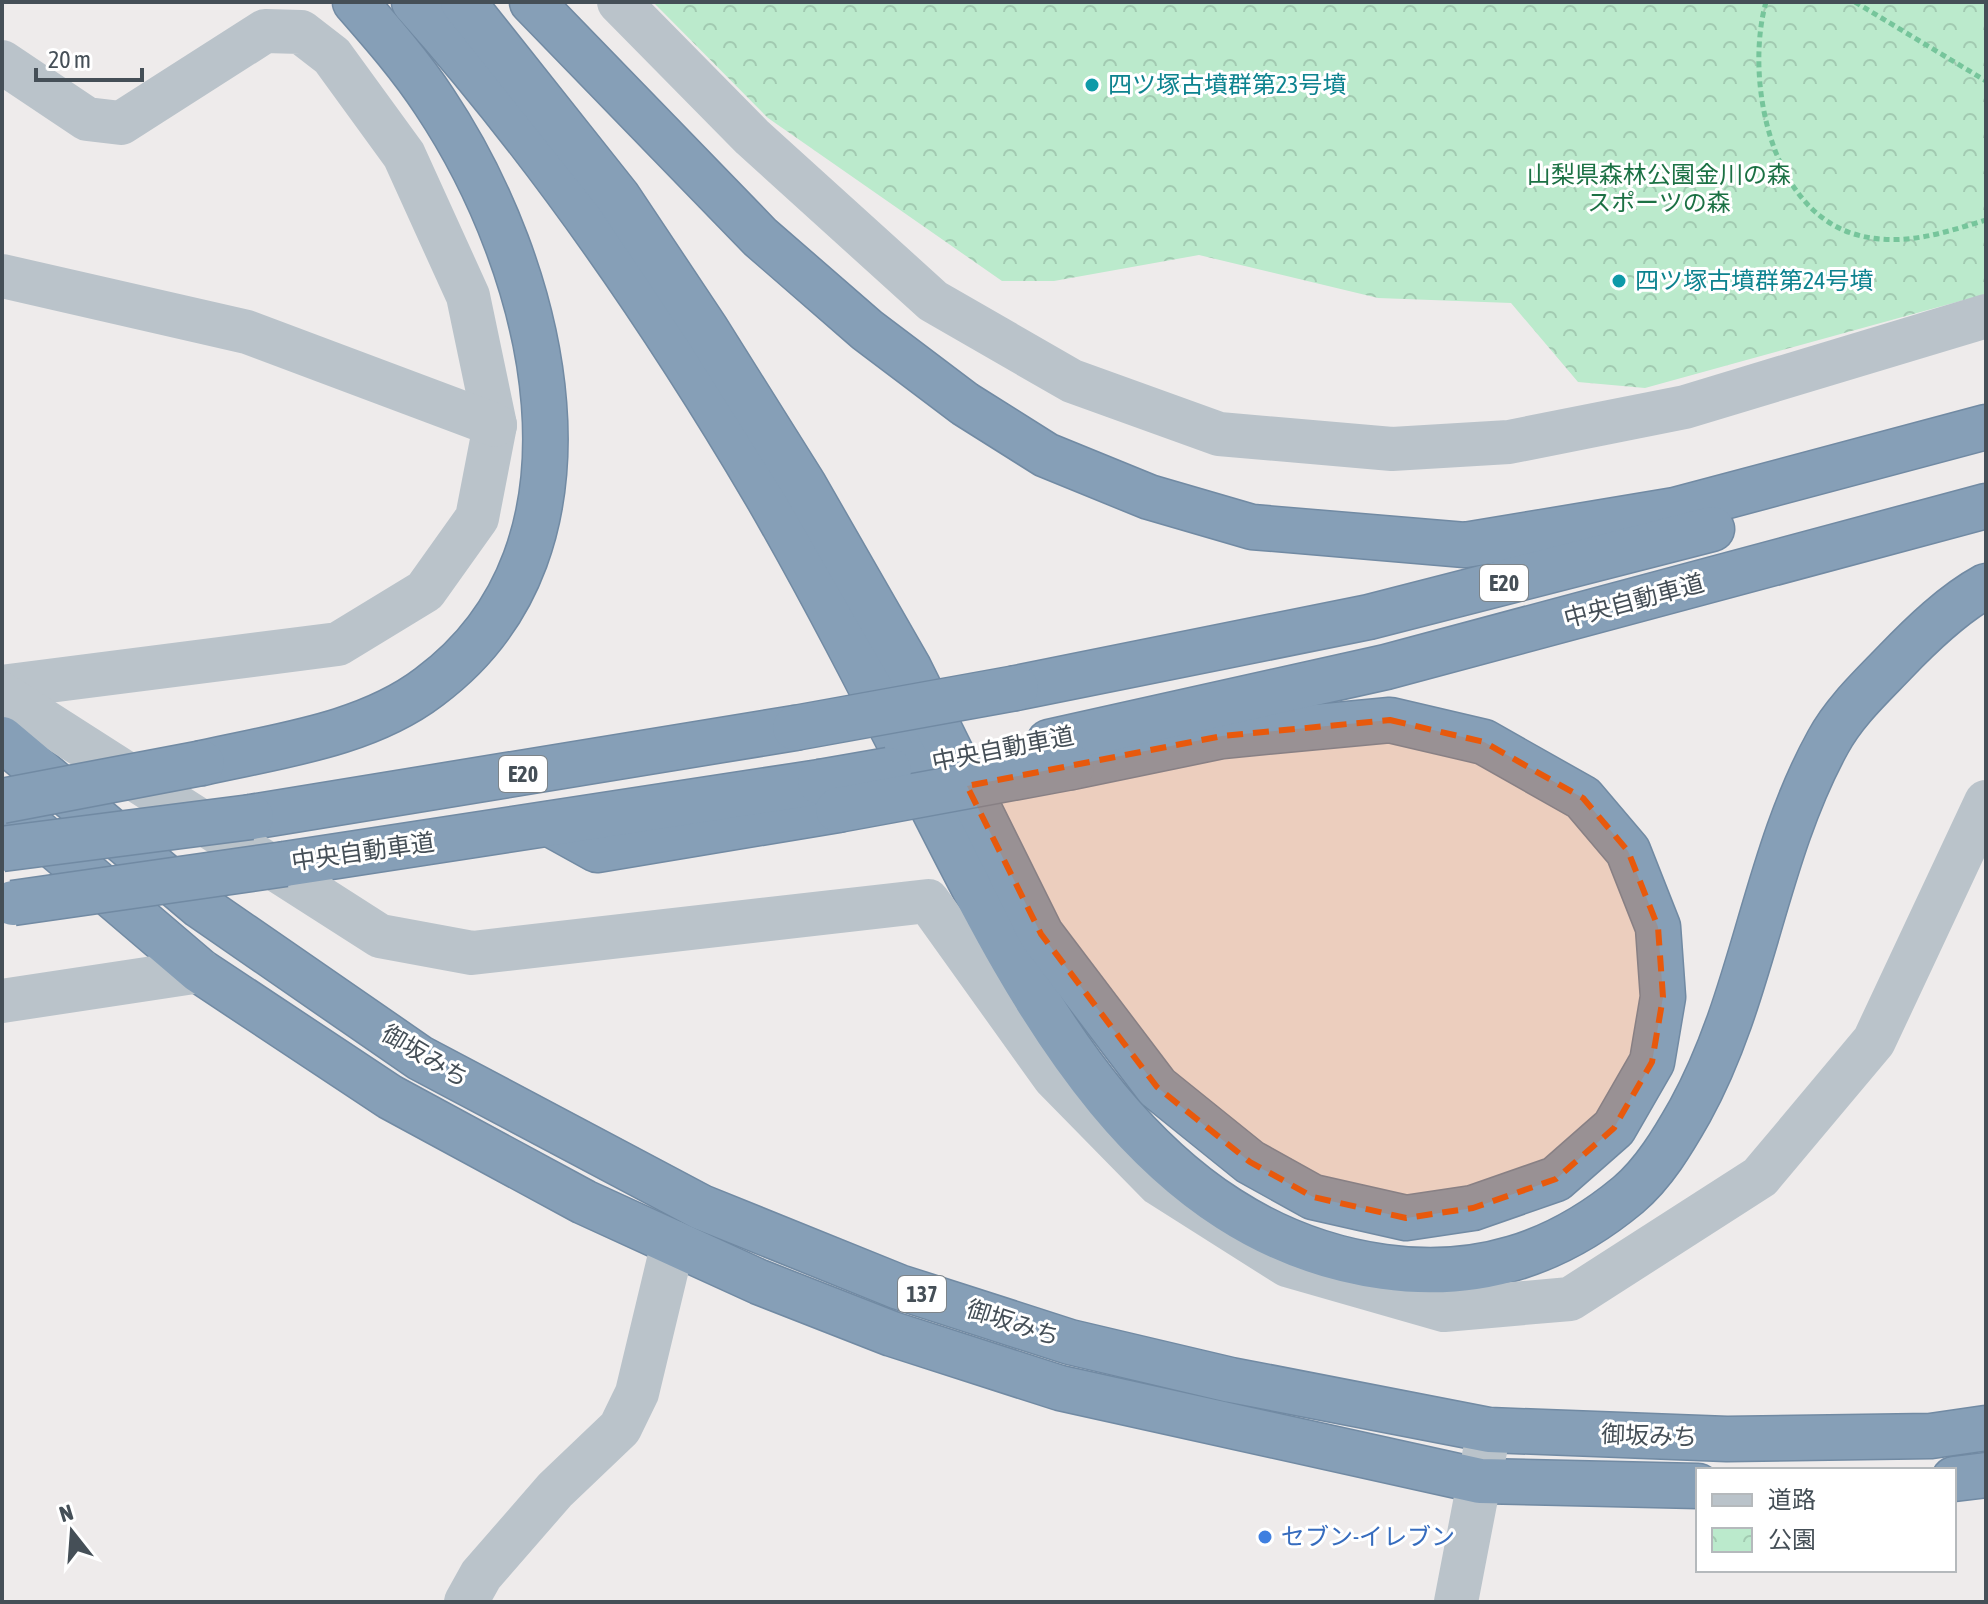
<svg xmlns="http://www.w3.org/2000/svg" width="1988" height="1604" font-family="'Asap Condensed','Noto Sans JP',sans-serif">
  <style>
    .park { fill: url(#park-crowns) }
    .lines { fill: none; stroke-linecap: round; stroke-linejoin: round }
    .highway-casing { stroke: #718aa3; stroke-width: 47 }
    .path { stroke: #76c59b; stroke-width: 5; stroke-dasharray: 6 4; stroke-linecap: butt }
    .minor { stroke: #bac3ca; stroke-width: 44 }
    .highway { stroke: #869fb7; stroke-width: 44 }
    .highway-bridge-casing { stroke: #718aa3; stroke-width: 47; stroke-linecap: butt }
    .highway-bridge { stroke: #869fb7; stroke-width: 44 }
    .marked { fill: #e8590c; fill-opacity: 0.2; stroke: #e8590c; stroke-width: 6; stroke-dasharray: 16 10; stroke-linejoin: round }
    .culture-dot { fill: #0f9aa8; stroke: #fff; stroke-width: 3 }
    .shop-dot { fill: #3f7fe0; stroke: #fff; stroke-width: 3 }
    .labels { text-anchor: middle; stroke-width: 6; stroke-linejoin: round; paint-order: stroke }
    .shield { fill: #fff; stroke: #7d8489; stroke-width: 2 }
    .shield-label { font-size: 22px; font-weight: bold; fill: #454f57 }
    .culture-label { font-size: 24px; fill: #0d838f; stroke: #fff; text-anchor: start }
    .park-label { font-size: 24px; fill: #1c7144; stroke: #fff }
    .street-label { font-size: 24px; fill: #454f57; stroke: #fff }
    .shop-label { font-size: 24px; fill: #366cbe; stroke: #fff; text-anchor: start }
  </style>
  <defs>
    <pattern id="park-crowns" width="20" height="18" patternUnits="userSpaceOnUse" patternTransform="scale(2)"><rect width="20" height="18" fill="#bbeacc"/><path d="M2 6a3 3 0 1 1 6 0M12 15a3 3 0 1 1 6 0" fill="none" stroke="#a2cab1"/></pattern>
  </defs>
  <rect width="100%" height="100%" fill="#eeebeb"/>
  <path class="park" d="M653 2H1986V294L1645 388 1578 382 1511 303 1378 298 1199 255 1054 281H1002L768 118Z"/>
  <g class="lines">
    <g class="highway-casing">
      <g id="highway">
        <path d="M414 2C549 153 663 319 766 494 821 589 871 687 921 785 1021 981 1138 1233 1384 1267 1476 1280 1556 1255 1628 1195 1654 1173 1673 1141 1690 1111 1754 995 1764 858 1828 742 1844 712 1872 686 1895 662 1922 634 1953 604 1986 586"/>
        <path d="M463 2 618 197 706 329 804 485 909 668 1041 934 1157 1087 1250 1162 1313 1197 1406 1218 1473 1208 1556 1179 1614 1128 1652 1062 1663 997 1658 927 1628 851 1583 798 1484 742 1390 720 1222 736 1072 767"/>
        <path d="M532 2 760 237 867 330 965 404 1046 455 1149 497 1252 527 1465 545 1675 510 1986 427"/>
        <path d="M1016 688 1369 617 1712 529"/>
        <path d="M2 739 200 906 420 1058 701 1207 899 1287 1070 1342 1231 1380 1489 1430 1727 1439 1931 1436 1986 1428"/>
        <path d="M1049 742 1386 667 1986 506"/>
        <path d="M202 763C277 746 366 735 429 687 618 547 545 267 434 101 411 66 383 34 355 2"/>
        <path d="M2 802 200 971 390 1097 584 1202 759 1282 892 1334 1060 1388 1480 1481 1698 1486"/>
        <path d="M251 817 795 728"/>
        <path d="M550 824 597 850 838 810"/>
        <path d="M285 864 820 782"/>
        <path d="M1954 1479 1986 1475"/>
      </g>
    </g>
    <g class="path">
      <path d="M1766 2C1745 77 1769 208 1854 234 1900 248 1943 233 1986 220"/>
      <path d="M1855 2 1986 81"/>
    </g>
    <g class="minor">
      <path d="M619 2 752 137 933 301 1072 381 1219 434 1392 449 1509 442 1685 407 1986 316"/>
      <path d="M2 62 87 119 121 123 265 31 301 32 332 56 404 155 468 296 495 425 477 518 425 591 338 644 2 687"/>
      <path d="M2 276 247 332 495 425"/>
      <path d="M2 694 380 936 472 953 928 901 1054 1077 1159 1184 1287 1265 1444 1310 1570 1299 1760 1177 1874 1041 1986 802"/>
      <path d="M2 1001 200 971"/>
      <path d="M466 1602 481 1575 555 1490 620 1428 637 1393 673 1243"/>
      <path d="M1456 1602 1489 1430"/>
    </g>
    <use href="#highway" class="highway"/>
    <g class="highway-bridge-casing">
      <g id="highway-bridge">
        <path d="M795 728 1016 688"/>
        <path d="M820 782 889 770"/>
        <path d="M2 801 202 763"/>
        <path d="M838 810 1072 767"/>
        <path d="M2 849 251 817"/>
        <path d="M13 903 285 864"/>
      </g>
    </g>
    <use href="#highway-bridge" class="highway-bridge"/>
  </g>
  <path class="marked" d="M1390 720 1484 742 1583 798 1628 851 1658 927 1663 997 1652 1062 1614 1128 1556 1179 1473 1208 1406 1218 1313 1197 1250 1162 1157 1087 1041 934 967 786 1222 736Z"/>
  <g class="culture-dot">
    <circle cx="1092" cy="85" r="8"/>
    <circle cx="1619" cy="281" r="8"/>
  </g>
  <circle class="shop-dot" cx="1265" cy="1537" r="8"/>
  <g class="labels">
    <g class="shield">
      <rect x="1480" y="565" width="48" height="36" rx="6"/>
      <rect x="499" y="756" width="48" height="36" rx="6"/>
      <rect x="898" y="1276" width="48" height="36" rx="6"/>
    </g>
    <g class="shield-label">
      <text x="1504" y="591">E20</text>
      <text x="523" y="782">E20</text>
      <text x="922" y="1302">137</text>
    </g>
    <g class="culture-label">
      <text x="1108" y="93">四ツ塚古墳群第23号墳</text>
      <text x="1635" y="289">四ツ塚古墳群第24号墳</text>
    </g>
    <g class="park-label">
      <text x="1659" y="183">山梨県森林公園金川の森<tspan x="1659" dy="28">スポーツの森</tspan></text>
    </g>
    <g class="street-label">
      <text transform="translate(1634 601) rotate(-15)" y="8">中央自動車道</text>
      <text transform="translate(1003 749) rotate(-11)" y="8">中央自動車道</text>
      <text transform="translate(363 852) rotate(-8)" y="8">中央自動車道</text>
      <text transform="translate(425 1056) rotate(31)" y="8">御坂みち</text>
      <text transform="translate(1013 1323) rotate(18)" y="8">御坂みち</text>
      <text transform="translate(1649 1436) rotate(2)" y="8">御坂みち</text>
    </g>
    <g class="shop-label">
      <text x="1281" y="1545">セブン-イレブン</text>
    </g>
  </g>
  <rect width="1988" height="1604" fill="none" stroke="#454f57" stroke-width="8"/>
  <rect x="1696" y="1468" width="260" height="104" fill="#ffffff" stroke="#b5b9bc" stroke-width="2"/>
  <rect x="1712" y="1494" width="40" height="12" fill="#bac3ca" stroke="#b5b9bc" stroke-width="2"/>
  <text x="1768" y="1508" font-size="24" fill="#454f57">道路</text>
  <rect x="1712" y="1528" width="40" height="24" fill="url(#park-crowns)" stroke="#b5b9bc" stroke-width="2"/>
  <text x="1768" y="1548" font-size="24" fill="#454f57">公園</text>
  <g transform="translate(72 1532) rotate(343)" stroke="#ffffff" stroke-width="6" paint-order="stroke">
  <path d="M0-6L14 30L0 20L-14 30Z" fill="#454f57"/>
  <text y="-12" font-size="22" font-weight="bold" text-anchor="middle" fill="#454f57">N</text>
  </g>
  <path d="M36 68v12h106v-12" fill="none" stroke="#454f57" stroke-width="4"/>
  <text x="48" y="68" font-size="24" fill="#454f57" stroke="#ffffff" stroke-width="6" paint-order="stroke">20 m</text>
</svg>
